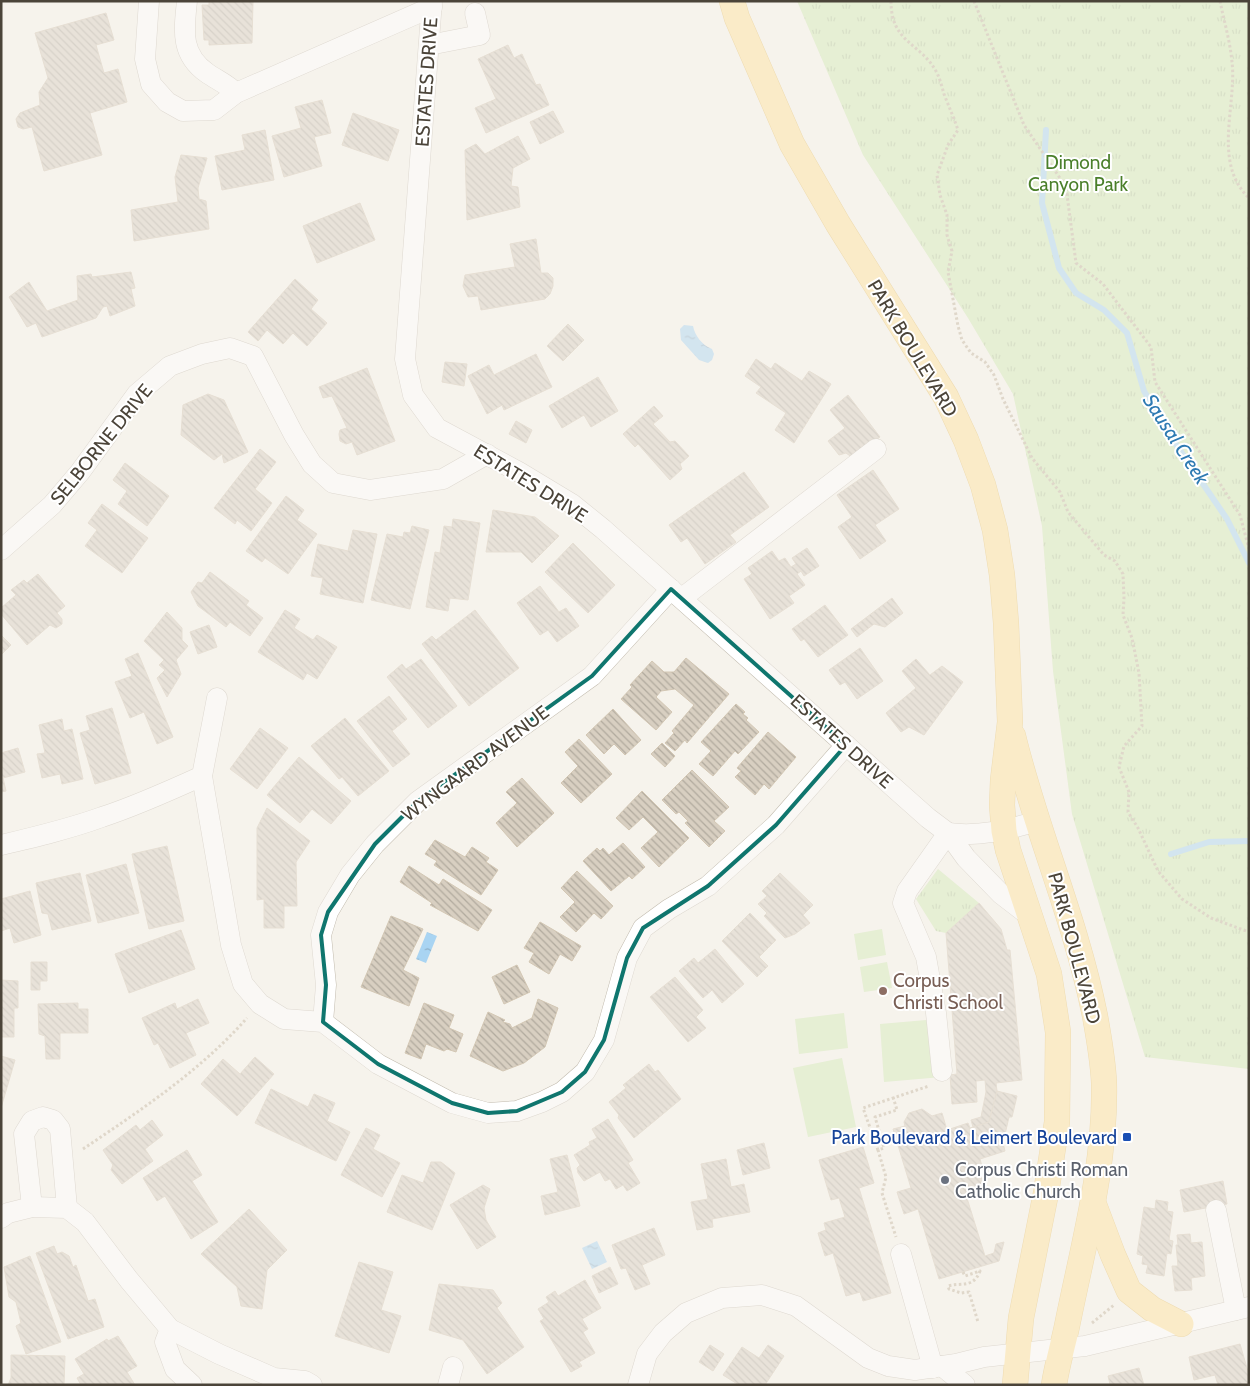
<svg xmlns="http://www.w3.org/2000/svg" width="1250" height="1386" font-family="Cabin,sans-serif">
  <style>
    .green { fill: #d2eab5 }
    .park { fill: url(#park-tufts) }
    .water { fill: url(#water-ripples) }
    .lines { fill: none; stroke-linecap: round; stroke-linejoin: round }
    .stream { stroke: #a9d4f2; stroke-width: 6 }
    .building { fill: url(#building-back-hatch); stroke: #d3c7b4 }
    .minor-casing { stroke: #c2bbae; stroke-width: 21 }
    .major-casing { stroke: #e6c16a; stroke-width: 26 }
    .path { stroke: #c4b79f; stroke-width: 3; stroke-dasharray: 2.5 2.5; stroke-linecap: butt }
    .minor { stroke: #fff; stroke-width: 20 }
    .major { stroke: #ffe39c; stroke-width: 25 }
    .marked { fill: none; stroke: #0f766e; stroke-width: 4; stroke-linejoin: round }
    .education-dot { fill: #8d6e63; stroke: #fff; stroke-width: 2 }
    .transit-dot { fill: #1a4fb4; stroke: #fff; stroke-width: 2 }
    .worship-dot { fill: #6b7280; stroke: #fff; stroke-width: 2 }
    .labels { text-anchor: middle; stroke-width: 4; stroke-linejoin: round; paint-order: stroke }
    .street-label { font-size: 19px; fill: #4b4439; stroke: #fff }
    .park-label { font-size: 19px; fill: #4a7f2a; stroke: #fff }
    .education-label { font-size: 19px; fill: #785e54; stroke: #fff; text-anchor: start }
    .transit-label { font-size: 19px; fill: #164399; stroke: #fff; text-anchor: end }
    .worship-label { font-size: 19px; fill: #5b616d; stroke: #fff; text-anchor: start }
    .water-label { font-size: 20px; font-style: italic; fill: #2e7ab2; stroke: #fff }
  </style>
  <defs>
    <pattern id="park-tufts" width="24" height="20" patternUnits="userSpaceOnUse" patternTransform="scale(1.25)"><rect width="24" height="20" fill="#d2eab5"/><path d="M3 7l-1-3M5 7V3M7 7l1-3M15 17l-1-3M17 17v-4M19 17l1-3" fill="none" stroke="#b6ca9c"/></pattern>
    <pattern id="water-ripples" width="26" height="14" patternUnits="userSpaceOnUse" patternTransform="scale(1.25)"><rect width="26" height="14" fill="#a9d4f2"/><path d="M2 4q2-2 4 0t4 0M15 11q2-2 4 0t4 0" fill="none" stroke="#8caec5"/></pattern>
    <pattern id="building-back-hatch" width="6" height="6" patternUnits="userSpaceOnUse" patternTransform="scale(1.25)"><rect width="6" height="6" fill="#d8cfc1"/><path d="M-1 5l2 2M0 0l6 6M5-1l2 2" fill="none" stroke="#b1aa9e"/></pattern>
  </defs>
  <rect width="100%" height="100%" fill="#f6f3ec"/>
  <g class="green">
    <path d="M882 929 886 955 858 960 854 934Z"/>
    <path d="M887 962 892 988 864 992 860 967Z"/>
    <path d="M844 1013 848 1048 799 1054 795 1019Z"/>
    <path d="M938 1019 942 1077 884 1082 880 1024Z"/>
    <path d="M842 1058 856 1127 808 1137 793 1068Z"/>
  </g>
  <g class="park">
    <path d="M797 1H1249V1069L1145 1057 1072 814 1053 671 1042 526 1013 394 968 318 863 155Z"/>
    <path d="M938 869 979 903 946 933 936 931 916 899Z"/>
  </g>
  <g class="water">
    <path d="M684 325 693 326C695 336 702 345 712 349L714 354 712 360 708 363 699 360 681 340 680 329Z"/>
    <path d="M427 932 437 936 426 963 416 959Z"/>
    <path d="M597 1241 607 1262 592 1269 582 1248Z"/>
  </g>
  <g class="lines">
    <g class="stream">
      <path d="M1046 130 1042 203 1059 268 1076 293 1104 310 1127 333 1144 391 1177 446 1227 519 1249 563"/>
      <path d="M1171 854 1209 842 1249 841"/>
    </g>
  </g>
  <g class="building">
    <path d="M209 1H253L252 43 209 45V40H204L202 5H209Z"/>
    <path d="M106 13 114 40 96 45 104 73 118 69 127 102 90 113 102 155 44 171 32 127 23 129 18 127 16 119 20 113 40 105 39 92 48 78 35 33Z"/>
    <path d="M508 45 514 58 522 54 536 85 540 84 549 105 486 133 475 108 496 99 478 59Z"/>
    <path d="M322 100 331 133 314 137 322 166 284 177 272 136 301 128 295 107Z"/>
    <path d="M553 111 564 132 540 144 530 122Z"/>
    <path d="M353 113 399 130 388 161 342 145Z"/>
    <path d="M265 130 274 180 222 190 215 156 245 150 242 135Z"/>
    <path d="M518 136 530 159 513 168 511 186 518 187 520 207 467 220 465 150 476 144 485 154Z"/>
    <path d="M181 155 207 158 198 188 199 199 206 201 209 229 134 241 131 210 178 202 175 177Z"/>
    <path d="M360 203 375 240 317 263 303 226Z"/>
    <path d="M536 239 541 273H548L553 278V286L550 294 545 299 481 310 478 296 468 297 463 286 465 275 515 267 510 244Z"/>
    <path d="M131 272 135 288 131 289 135 306 110 316 107 306 103 307 96 318 42 337 36 323 27 327 9 297 29 282 47 311 78 300 77 276 91 274 92 277Z"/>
    <path d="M295 279 318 300 311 309 327 323 307 346 293 333 283 344 267 330 258 341 248 332Z"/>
    <path d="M568 324 584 340 563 361 547 346Z"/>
    <path d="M536 354 552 387 504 410 502 405 487 414 468 376 489 365 494 375Z"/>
    <path d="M756 359 771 369 775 363 802 381 809 371 831 384 794 443 775 430 786 413 756 393 761 387 745 376Z"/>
    <path d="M445 362 467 364 464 386 442 382Z"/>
    <path d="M367 368 395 441 357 455 352 442 346 444 340 441 339 434 340 430 347 428 332 396 323 398 319 387Z"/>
    <path d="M598 377 618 411 591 427 584 415 562 428 549 406Z"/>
    <path d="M208 394 224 400 248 452 224 463 222 454 214 460 181 435 183 405Z"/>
    <path d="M848 395 880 437 853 458 846 453 839 455 828 441 845 428 830 410Z"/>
    <path d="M654 406 663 416 653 424 670 442 675 441 689 456 680 464 682 469 670 480 638 444 635 447 623 434Z"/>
    <path d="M516 421 532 430 526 443 509 434Z"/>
    <path d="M260 449 276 462 255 489 272 503 251 531 237 520 235 524 214 508Z"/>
    <path d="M125 463 169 496 147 526 118 504 127 491 113 480Z"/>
    <path d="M873 470 899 509 875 525 886 541 860 559 838 527 852 517 837 495Z"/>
    <path d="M744 472 769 507 730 535 736 542 705 564 687 538 681 542 669 525Z"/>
    <path d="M286 496 304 510 297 520 317 534 288 574 265 558 262 562 246 551Z"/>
    <path d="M102 504 148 538 122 573 85 546 97 530 88 523Z"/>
    <path d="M493 510 535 517 559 536 532 563 521 552H486Z"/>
    <path d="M453 519 480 523 468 600 450 598 448 611 426 607 435 552 440 553 444 526 452 527Z"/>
    <path d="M412 526 429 530 410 609 371 600 387 534 403 537 404 532 410 533Z"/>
    <path d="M353 530 377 534 363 603 320 594 323 578 311 576 318 544 348 551Z"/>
    <path d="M573 543 615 585 588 613 545 572Z"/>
    <path d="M807 548 819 566 804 576 801 571 797 574 805 585 789 596 794 603 770 619 744 579 752 574 748 568 772 551 779 561 785 558 791 567 796 564 792 558Z"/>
    <path d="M210 572 249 601 246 605 263 618 250 636 230 622 226 627 198 606 191 592 198 582 202 583Z"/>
    <path d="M38 574 65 606 57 613 62 619V624L56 628 50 625 27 645 1 614V608L16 595 11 590 24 580 27 583Z"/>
    <path d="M540 586 559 612 566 608 579 626 557 642 548 630 540 635 517 603Z"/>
    <path d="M892 598 903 613 885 627 874 624 857 637 851 629Z"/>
    <path d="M825 605 848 635 818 657 804 639 801 641 792 629Z"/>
    <path d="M285 610 300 619 294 628 313 640 317 635 337 647 317 679 307 673 303 680 258 652Z"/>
    <path d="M475 610 519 668 469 706 422 644 432 636 436 640Z"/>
    <path d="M167 612 182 628V640L188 646 176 660 181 674 167 697 157 678 165 670 159 665 164 660 144 641Z"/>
    <path d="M209 625 217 647 198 654 190 632Z"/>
    <path d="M1 635 11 645 1 655Z"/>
    <path d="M860 648 883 681 857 699 845 682 840 685 829 670Z"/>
    <path d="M138 653 173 737 157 744 144 712 130 718 115 682 132 676 125 659Z"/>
    <path d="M686 658 729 694 687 743 685 740 675 751 665 743 674 733 672 731 694 705 675 689 661 691 656 697 672 712 656 730 621 699 632 687 630 685 652 661 664 672H674Z"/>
    <path d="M421 659 457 706 428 728 387 677 402 664 406 669Z"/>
    <path d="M916 659 930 675 942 666 963 682 924 735 909 727 901 732 886 713 916 688 902 671Z"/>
    <path d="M389 696 407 719 392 731 410 754 393 767 357 721Z"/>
    <path d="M736 704 745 712 743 714 748 718 746 720 759 732 738 754 735 751 713 776 699 764 711 751 701 742Z"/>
    <path d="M112 708 131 773 95 784 80 733 90 730 86 716Z"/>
    <path d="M613 709 641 740 625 755 614 744 604 754 586 735Z"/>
    <path d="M345 718 389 771 358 796 342 777 339 779 311 746Z"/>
    <path d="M62 719 64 731 72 729 83 779 62 784 60 774 42 778 37 754 45 753 39 725Z"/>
    <path d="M260 728 288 748 257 789 230 769Z"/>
    <path d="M768 732 796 757 769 789 764 784 755 795 735 777 741 771 737 768Z"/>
    <path d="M579 739 612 774 581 803 561 783 578 766 565 752Z"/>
    <path d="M662 743 675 756 665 767 651 754Z"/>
    <path d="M18 748 25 772 3 778 6 791 1 792V753Z"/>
    <path d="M299 757 351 801 331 824 312 809 300 823 267 795Z"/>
    <path d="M692 770 729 807 714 821 725 831 709 847 685 823 688 821 679 812 676 814 662 800Z"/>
    <path d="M522 778 554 813 517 847 496 823 517 803 506 792Z"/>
    <path d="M642 791 689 838 659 867 641 848 658 832 643 817 629 830 616 818Z"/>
    <path d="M267 808 310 841 296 862 297 906H284V928H264V899L257 900V828Z"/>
    <path d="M435 840 465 857 472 847 489 858 486 862 498 870 481 895 434 865 437 861 425 854Z"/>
    <path d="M623 843 645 867 632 879 629 876 611 891 583 861 597 848 600 851 603 848 609 855Z"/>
    <path d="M167 846 184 921 149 929 132 854Z"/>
    <path d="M126 864 139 913 98 923 86 875Z"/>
    <path d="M409 866 439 885 443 879 492 910 478 931 430 905 432 903 400 882Z"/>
    <path d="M577 871 613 906 601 919 594 913 576 932 560 917 575 902 561 888Z"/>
    <path d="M80 873 91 921 52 930 48 914 42 913 36 883Z"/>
    <path d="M780 873 813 905 803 915 810 923 795 934 785 938 764 916 767 913 758 904 767 896 762 891Z"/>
    <path d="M30 891 41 935 14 943 10 928 1 931V899Z"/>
    <path d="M979 903 1001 929 1007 950H1010L1022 1080 996 1083 997 1091 989 1122 973 1127 971 1120 981 1117 986 1092 985 1080 976 1081 977 1102 952 1104 950 1075 957 1074 946 933Z"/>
    <path d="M750 913 776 940 759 957 768 966 757 977 722 941Z"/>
    <path d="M391 916 423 929 403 970 419 978 409 1006 361 987Z"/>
    <path d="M540 922 581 946 572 961 560 954 549 974 529 962 534 953 524 948Z"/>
    <path d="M181 930 195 969 129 993 115 954Z"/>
    <path d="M715 949 744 984 722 1003 712 990 703 998 679 971 694 958 698 963Z"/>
    <path d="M31 962H47V981H40V990H31Z"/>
    <path d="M517 965 530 992 504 1004 492 977Z"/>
    <path d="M675 977 703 1010 696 1017 706 1028 688 1042 650 997Z"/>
    <path d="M1 980 18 981V1008H14V1037H1Z"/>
    <path d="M198 999 209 1023 186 1033 196 1055 170 1068 158 1043 154 1045 142 1018 175 1003 177 1009Z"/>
    <path d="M538 999 558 1008 545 1047 524 1063 503 1071 470 1056 488 1012 505 1020 503 1022 510 1024 512 1028 532 1018Z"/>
    <path d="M78 1003V1009H88V1033H60V1059H46L45 1036 39 1034 38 1004Z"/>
    <path d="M424 1003 454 1015 449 1028 463 1034 456 1052 447 1049 444 1051 426 1044 421 1059 405 1053Z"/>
    <path d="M1 1056 15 1060 1 1108Z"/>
    <path d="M255 1057 274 1074 237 1116 201 1084 223 1059 240 1074Z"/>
    <path d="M649 1064 655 1072 658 1070 681 1099 634 1138 618 1118 619 1115 609 1102 626 1088 623 1085Z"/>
    <path d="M271 1089 308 1107 314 1094 335 1103 327 1121 350 1132 336 1161 255 1123Z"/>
    <path d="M997 1091 1017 1096 1012 1117H1009L1003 1143 1005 1151 980 1159 983 1170 980 1171 985 1189 966 1195 985 1256 994 1253 996 1244 1004 1242 999 1261 939 1279 918 1209 904 1214 897 1192 911 1188 893 1129 905 1126 904 1122 909 1113 922 1109 932 1116 942 1113 947 1130 968 1123 970 1128 989 1122Z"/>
    <path d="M608 1119 633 1160 628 1163 640 1183 627 1191 623 1185 616 1189 610 1179 605 1181 600 1172 584 1181 578 1173 577 1168 580 1165 574 1155 590 1145 589 1142 597 1138 592 1129Z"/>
    <path d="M152 1120 163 1135 145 1149 153 1161 122 1184 111 1170 113 1165 103 1150 136 1125 140 1130Z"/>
    <path d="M366 1128 380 1135 373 1149 400 1163 382 1197 341 1175Z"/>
    <path d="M764 1143 770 1168 743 1175 737 1150Z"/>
    <path d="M863 1147 874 1183 859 1188 891 1293 863 1301 860 1292 846 1296 833 1253 825 1256 818 1233 826 1230 824 1223 845 1217 839 1198 831 1200 819 1160Z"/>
    <path d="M187 1150 202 1175 192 1181 218 1222 191 1239 165 1196 157 1201 143 1178Z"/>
    <path d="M567 1155 580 1206 545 1215 541 1196 558 1192 550 1159Z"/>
    <path d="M726 1159 731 1187 744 1184 750 1212 712 1219 713 1227 697 1230 691 1202 708 1199 701 1164Z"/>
    <path d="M431 1162H441L455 1173 432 1230 387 1212 402 1175 423 1183Z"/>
    <path d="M1223 1181 1227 1204 1184 1212 1180 1190Z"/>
    <path d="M483 1185 490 1189 484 1208 486 1220 496 1237 477 1249 450 1205Z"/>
    <path d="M1156 1200 1168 1202 1167 1211 1173 1212 1169 1240 1173 1241 1171 1254 1167 1253 1164 1276 1146 1273 1148 1265 1142 1264 1143 1256 1137 1254 1144 1207 1155 1209Z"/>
    <path d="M249 1209 287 1250 267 1270 262 1309 241 1306 237 1287 201 1254Z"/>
    <path d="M654 1228 665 1255 642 1265 650 1284 635 1290 626 1268 621 1269 612 1245Z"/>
    <path d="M1190 1234 1191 1243 1202 1242 1205 1276 1191 1278 1192 1290 1175 1291 1172 1266H1178L1176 1245H1178L1177 1235Z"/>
    <path d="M54 1246 57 1254 62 1252 69 1256 73 1267 76 1265 88 1301 95 1299 104 1327 68 1339 36 1253Z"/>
    <path d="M30 1256 61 1342 26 1354 16 1326 21 1323 16 1302 9 1297 4 1267Z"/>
    <path d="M359 1262 393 1272 381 1310 401 1316 389 1353 335 1336Z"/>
    <path d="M610 1267 618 1284 599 1293 592 1276Z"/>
    <path d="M585 1280 601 1308 582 1319 588 1329 583 1332 595 1353 579 1362 582 1366 571 1372 540 1321 544 1319 538 1309 549 1302 546 1297 555 1291 558 1296Z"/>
    <path d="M439 1284 493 1290 502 1303 497 1308 524 1347 487 1374 463 1340 429 1330Z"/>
    <path d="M118 1336 137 1366 127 1372 135 1385H81L77 1378 84 1374 75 1359 107 1339 108 1341Z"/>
    <path d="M1240 1344 1249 1375V1385H1218L1215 1375 1194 1380 1189 1357Z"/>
    <path d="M710 1345 724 1354 713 1371 699 1362Z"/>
    <path d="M768 1345 784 1356 765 1385H739L723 1375 742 1347 759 1358Z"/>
    <path d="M11 1355 65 1356 64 1385H8L11 1378Z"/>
    <path d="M1139 1368 1144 1385H1107L1110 1384 1108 1376Z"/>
  </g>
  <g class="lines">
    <g class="minor-casing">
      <g id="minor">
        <path d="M149 1 145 59 151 84 167 102 183 111 214 110 236 93 432 7"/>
        <path d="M187 1C184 30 180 54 207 73 217 80 227 84 236 93"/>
        <path d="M432 1 405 359 413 395 437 428 519 472 572 504 603 529 928 818 948 833 966 858 1001 894 1031 917"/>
        <path d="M429 45 480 35 475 13"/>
        <path d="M1 550 52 505 80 472 137 394 170 366 202 354 230 348 253 356 294 435 312 464 333 483 370 490 443 479 487 454"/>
        <path d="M682 598 876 449"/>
        <path d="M202 776 217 698"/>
        <path d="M948 833C979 837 1008 830 1037 821"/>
        <path d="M1 845C35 837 69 829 102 817 136 806 169 791 202 776L231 945 243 984 260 1004 284 1019 323 1022 378 1064 452 1103 488 1113 517 1111 542 1102 562 1092 585 1072 604 1040 627 958 643 928 669 909 708 886 776 825 846 745"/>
        <path d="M323 1022 326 985 321 935 328 912 350 875 375 844 418 801 592 676 671 589"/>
        <path d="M942 1071 936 1013 926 957 903 903 907 891 948 833"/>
        <path d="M32 1207 24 1134 32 1121 43 1117 53 1120 60 1129 67 1208"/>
        <path d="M1216 1210 1236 1310"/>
        <path d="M1 1218 8 1213 32 1207 67 1208 85 1222 129 1280 170 1329 219 1354 274 1378 305 1381 312 1385"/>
        <path d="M901 1254 933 1368"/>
        <path d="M170 1329 165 1342 175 1369 192 1385"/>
        <path d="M942 1366 965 1385"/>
        <path d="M448 1385 453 1367"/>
        <path d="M638 1385 647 1354 663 1333 686 1313 722 1298 762 1295 796 1306 868 1358 888 1366 915 1370 956 1364 984 1357 1085 1346 1249 1307"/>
      </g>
    </g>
    <g class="major-casing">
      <g id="major">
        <path d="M732 1 737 18 792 144 838 224 946 397 966 440 983 485 995 530 1002 575 1006 623 1010 722 1003 780 1002 805 1004 831 1008 850 1049 974 1058 1032 1057 1122 1046 1193 1021 1318 1015 1385"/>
        <path d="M1013 736C1036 831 1076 920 1095 1016 1099 1038 1103 1061 1104 1083 1106 1165 1083 1246 1067 1326 1063 1345 1057 1365 1054 1385"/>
        <path d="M1093 1202 1113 1255 1129 1291 1152 1309 1181 1324"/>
      </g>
    </g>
    <g class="path">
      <path d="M891 1C891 44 921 42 937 73 940 79 942 87 944 94 949 107 954 118 958 130L948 145 937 175 940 195 947 215V235L952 251 948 272 958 326 962 340 971 353 985 362 994 375 1003 399 1032 458 1060 492 1068 512 1104 555 1115 561 1123 574 1124 598 1123 615 1132 638 1139 673 1142 726 1124 746 1119 767 1129 792 1128 812 1138 828 1158 871 1182 899 1211 918 1249 932"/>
      <path d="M974 1 1024 125 1066 187 1076 263 1103 284 1151 347 1155 382 1240 515 1249 549"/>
      <path d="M1220 1C1224 21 1230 41 1232 62 1237 105 1212 163 1249 198"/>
      <path d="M893 1097 897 1110 875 1117 884 1148 878 1150 886 1177 882 1193 896 1237"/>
      <path d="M83 1149C141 1110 200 1071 247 1018"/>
      <path d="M878 1150 863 1108 929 1086"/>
      <path d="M963 1272 965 1276 980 1271C973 1289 961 1282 948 1286L949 1289 961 1293 969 1292 978 1322"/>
      <path d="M1092 1323 1114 1305"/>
    </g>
    <use href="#minor" class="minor"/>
    <use href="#major" class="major"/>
  </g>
  <path d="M0 0H1250V1386H0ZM671 589 846 745 776 825 708 886 643 928 627 958 604 1040 585 1072 562 1092 517 1111 488 1113 452 1103 378 1064 323 1022 326 985 321 935 328 912 375 844 418 801 592 676Z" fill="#f6f3ec" fill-opacity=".55" fill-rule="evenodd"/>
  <path class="marked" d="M671 589 846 745 776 825 708 886 643 928 627 958 604 1040 585 1072 562 1092 517 1111 488 1113 452 1103 378 1064 323 1022 326 985 321 935 328 912 375 844 418 801 592 676Z"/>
  <circle class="education-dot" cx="883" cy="991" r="5"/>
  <rect class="transit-dot" x="1122" y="1132" width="10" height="10" rx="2.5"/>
  <circle class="worship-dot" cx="945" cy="1180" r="5"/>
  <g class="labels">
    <g class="street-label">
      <text transform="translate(426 82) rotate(-86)" y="7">ESTATES DRIVE</text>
      <text transform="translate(913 348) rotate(59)" y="7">PARK BOULEVARD</text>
      <text transform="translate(101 444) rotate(-51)" y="7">SELBORNE DRIVE</text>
      <text transform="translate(531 483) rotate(32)" y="7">ESTATES DRIVE</text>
      <text transform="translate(842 741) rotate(42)" y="7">ESTATES DRIVE</text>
      <text transform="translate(475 763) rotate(-37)" y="7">WYNGAARD AVENUE</text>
      <text transform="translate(1075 948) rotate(75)" y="7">PARK BOULEVARD</text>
    </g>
    <g class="park-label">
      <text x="1078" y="169">Dimond<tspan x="1078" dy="22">Canyon Park</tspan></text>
    </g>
    <g class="education-label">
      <text x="893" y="987">Corpus<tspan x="893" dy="22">Christi School</tspan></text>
    </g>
    <g class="transit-label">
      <text x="1117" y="1144">Park Boulevard &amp; Leimert Boulevard</text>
    </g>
    <g class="worship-label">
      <text x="955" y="1176">Corpus Christi Roman<tspan x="955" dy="22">Catholic Church</tspan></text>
    </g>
    <g class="water-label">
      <text transform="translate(1176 439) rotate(57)" y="7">Sausal Creek</text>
    </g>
  </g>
  <rect width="1250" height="1386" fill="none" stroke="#4b4439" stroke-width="5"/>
</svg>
